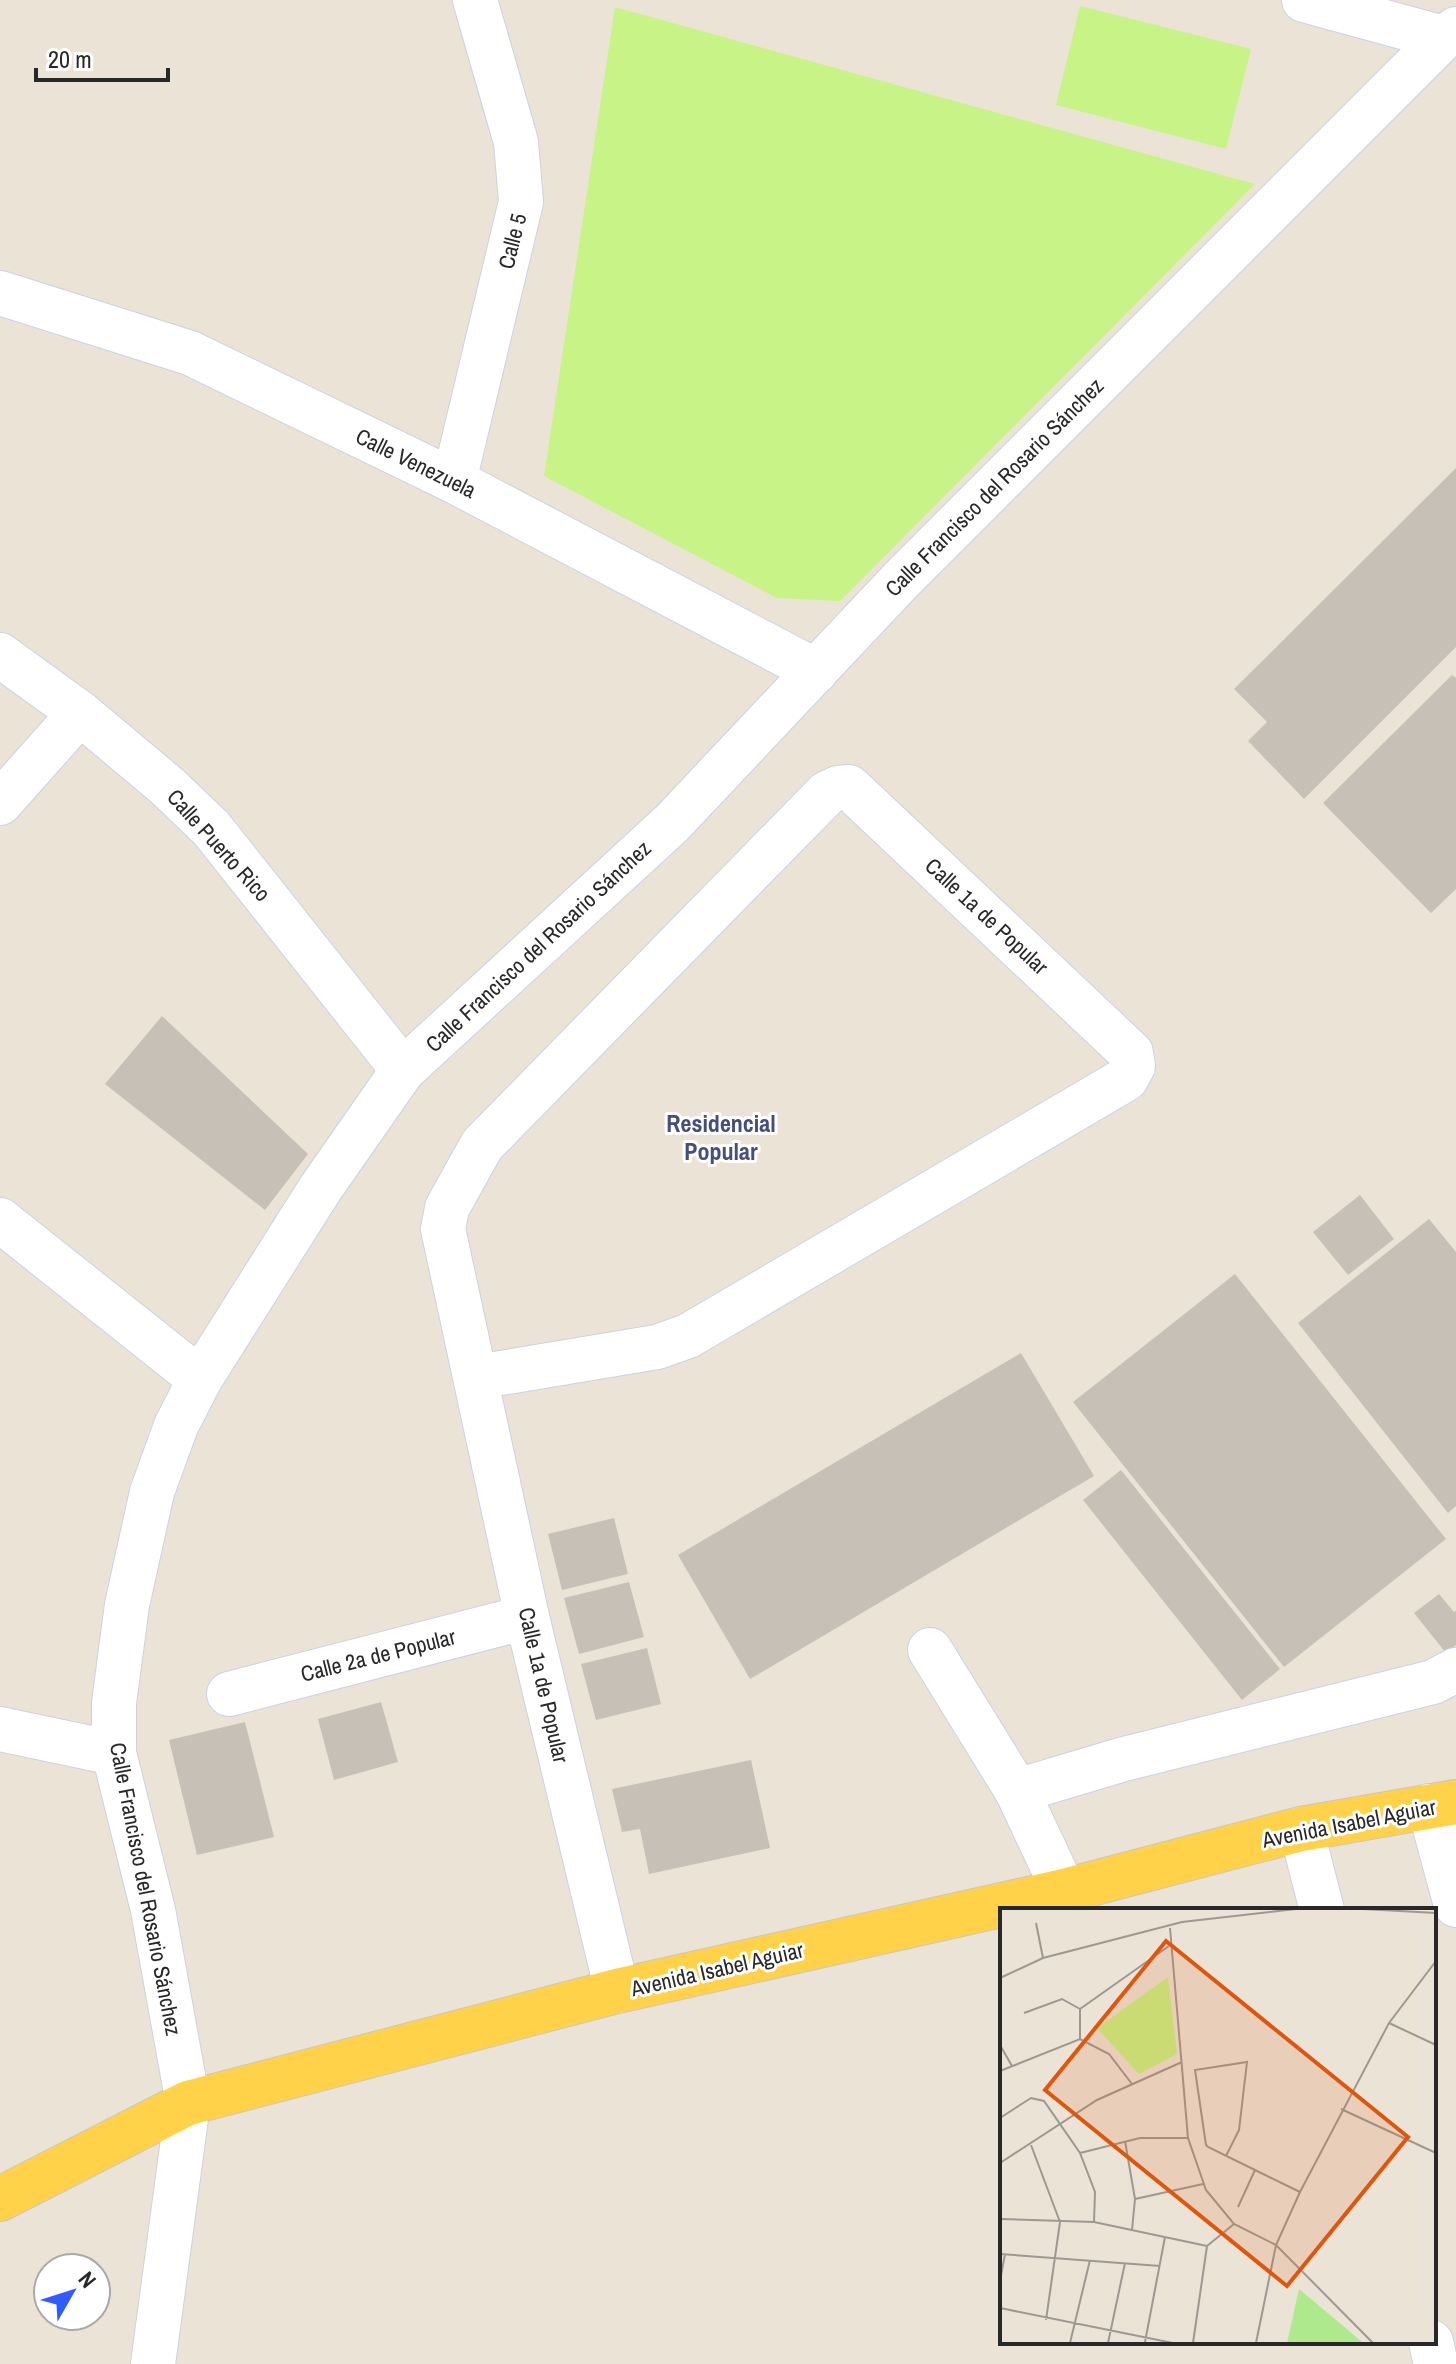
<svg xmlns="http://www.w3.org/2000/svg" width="1456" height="2364" font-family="'Archivo Narrow',sans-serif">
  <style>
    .pitch { fill: #c7f387 }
    .building { fill: #c7c0b7 }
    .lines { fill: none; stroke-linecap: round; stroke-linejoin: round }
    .minor-casing { stroke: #ccd1e3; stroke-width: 46 }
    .major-casing { stroke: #c7c7c7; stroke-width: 46 }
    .minor { stroke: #fff; stroke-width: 44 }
    .major { stroke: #ffd249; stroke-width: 44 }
    .labels { text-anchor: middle; stroke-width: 6; stroke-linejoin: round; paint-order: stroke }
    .street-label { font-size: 22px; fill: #282828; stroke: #fff }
    .neighbourhood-label { font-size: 24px; font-weight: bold; fill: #444f7d; stroke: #fff }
    .inset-road { fill: none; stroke: #9e9891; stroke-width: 2 }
    .view { fill: #de570d; fill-opacity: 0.15; stroke: #de570d; stroke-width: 4 }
    .inset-edge { fill: none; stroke: #282828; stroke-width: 4 }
  </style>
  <rect width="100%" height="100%" fill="#ece3d7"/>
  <g class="pitch">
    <path d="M1080 6 1251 49 1226 149 1056 105Z"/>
    <path d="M615 7 1255 184 840 601 777 598 544 476Z"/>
  </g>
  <g class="building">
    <path d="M1456 468V647L1304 799 1248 741 1267 722 1234 689Z"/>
    <path d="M1452 675 1456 678V889L1431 913 1323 803Z"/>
    <path d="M162 1016 308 1154 265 1210 105 1084Z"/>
    <path d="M1360 1195 1394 1239 1348 1275 1313 1232Z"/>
    <path d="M1429 1219 1456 1252V1506L1448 1513 1298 1323Z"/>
    <path d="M1235 1274 1446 1539 1284 1667 1073 1402Z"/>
    <path d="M1021 1353 1094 1476 750 1679 678 1555Z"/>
    <path d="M1121 1470 1280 1669 1242 1700 1083 1500Z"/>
    <path d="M614 1518 628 1574 562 1590 548 1534Z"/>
    <path d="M629 1582 644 1637 579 1654 564 1598Z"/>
    <path d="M1439 1594 1454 1612 1456 1611V1645L1446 1653 1414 1613Z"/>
    <path d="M647 1648 661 1704 596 1720 581 1664Z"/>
    <path d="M381 1702 398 1762 334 1780 318 1719Z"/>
    <path d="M245 1722 274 1837 197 1855 169 1740Z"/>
    <path d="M751 1760 770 1848 649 1874 640 1829 622 1832 612 1789Z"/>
  </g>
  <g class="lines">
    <g class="minor-casing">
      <g id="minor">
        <path d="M1304 0 1443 38"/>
        <path d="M0 293 190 353 454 481 816 671"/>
        <path d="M454 481 521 202 516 142 475 0"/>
        <path d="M0 655 80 713 167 786 211 828 403 1070"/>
        <path d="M0 803 80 713"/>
        <path d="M0 1220 200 1379"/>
        <path d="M477 1377 657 1347 688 1336 1126 1079 1133 1066 1131 1053 849 787 838 788 827 793 482 1145 447 1208 443 1229 527 1617 617 1991"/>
        <path d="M930 1650 1017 1791 1064 1891"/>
        <path d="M229 1694 527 1617"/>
        <path d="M0 1729 114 1753"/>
        <path d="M1017 1791 1124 1759 1433 1682 1456 1670"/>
        <path d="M1429 1806 1456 1905"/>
        <path d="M1301 1829 1322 1910"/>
        <path d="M1431 2342 1436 2364"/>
        <path d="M153 2364 188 2103 153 1910 114 1753V1703L127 1605 152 1492 176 1426 200 1379 320 1189 403 1070 672 823 901 580 1443 38 1456 29"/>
      </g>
    </g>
    <g class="major-casing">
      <path id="major" d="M0 2199 188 2103 617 1991 1064 1891 1301 1829 1456 1802"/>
    </g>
    <use href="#minor" class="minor"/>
    <use href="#major" class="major"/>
  </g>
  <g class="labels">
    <g class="street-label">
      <text transform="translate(512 241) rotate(-76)" y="8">Calle 5</text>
      <text transform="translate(416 463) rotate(26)" y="8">Calle Venezuela</text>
      <text transform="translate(994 487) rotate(-45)" y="8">Calle Francisco del Rosario Sánchez</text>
      <text transform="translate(219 845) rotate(48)" y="8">Calle Puerto Rico</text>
      <text transform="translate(987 916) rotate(43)" y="8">Calle 1a de Popular</text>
      <text transform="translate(538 946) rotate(-43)" y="8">Calle Francisco del Rosario Sánchez</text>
      <text transform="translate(378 1655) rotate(-14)" y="8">Calle 2a de Popular</text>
      <text transform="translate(544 1685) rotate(77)" y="8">Calle 1a de Popular</text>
      <text transform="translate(1349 1823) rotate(-11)" y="8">Avenida Isabel Aguiar</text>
      <text transform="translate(146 1889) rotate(79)" y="8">Calle Francisco del Rosario Sánchez</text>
      <text transform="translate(717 1969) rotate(-13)" y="8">Avenida Isabel Aguiar</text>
    </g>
    <g class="neighbourhood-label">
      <text x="721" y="1132">Residencial<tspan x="721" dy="28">Popular</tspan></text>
    </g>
  </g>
  <g transform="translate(1000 1908)">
    <rect width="436" height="436" fill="#ece3d7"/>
    <path d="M299 381 348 422 363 435H287Z" fill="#aeea8d"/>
    <path d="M168 69 177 146 139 166 97 120Z" fill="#c7f387"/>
    <path class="inset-road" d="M363 1 436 5M36 15 43 50M170 20 188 230 206 282 234 316 276 337 373 435M0 70 43 50 182 14 296 1M24 105 62 91 80 101M389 115 436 137M80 131V101L169 38M0 137 12 158M0 163 80 131 109 146 132 176M341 201 436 245M0 210 31 190 44 193 80 245 95 284 94 314M125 233 135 291 132 322M31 237 60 314 46 412M80 245 140 230H188M226 248 239 222 247 154 195 162 206 237 208 239 255 262 300 284M0 255 97 192 182 154M135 291 203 276M238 299 255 262M0 311 94 314 207 338M207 338 234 316M0 346 160 358M0 373 5 346M0 400 173 435M145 434 165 329M70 435 90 352M108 435 125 355M193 435 207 338M256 435 276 337 300 284 389 115 436 53"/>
    <path class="view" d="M166 33 408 229 287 378 45 182Z"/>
    <rect width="436" height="436" class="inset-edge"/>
  </g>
  <g transform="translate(72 2292) rotate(51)"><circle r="38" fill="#ffffff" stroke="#a9a9a9" stroke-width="2"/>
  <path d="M0-6L14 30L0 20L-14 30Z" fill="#315bff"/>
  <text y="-12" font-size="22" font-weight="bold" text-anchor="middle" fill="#282828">N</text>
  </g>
  <path d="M36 68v12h132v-12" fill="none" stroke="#282828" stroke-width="4"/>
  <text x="48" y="68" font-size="24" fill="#282828" stroke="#ffffff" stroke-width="6" paint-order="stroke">20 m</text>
</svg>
